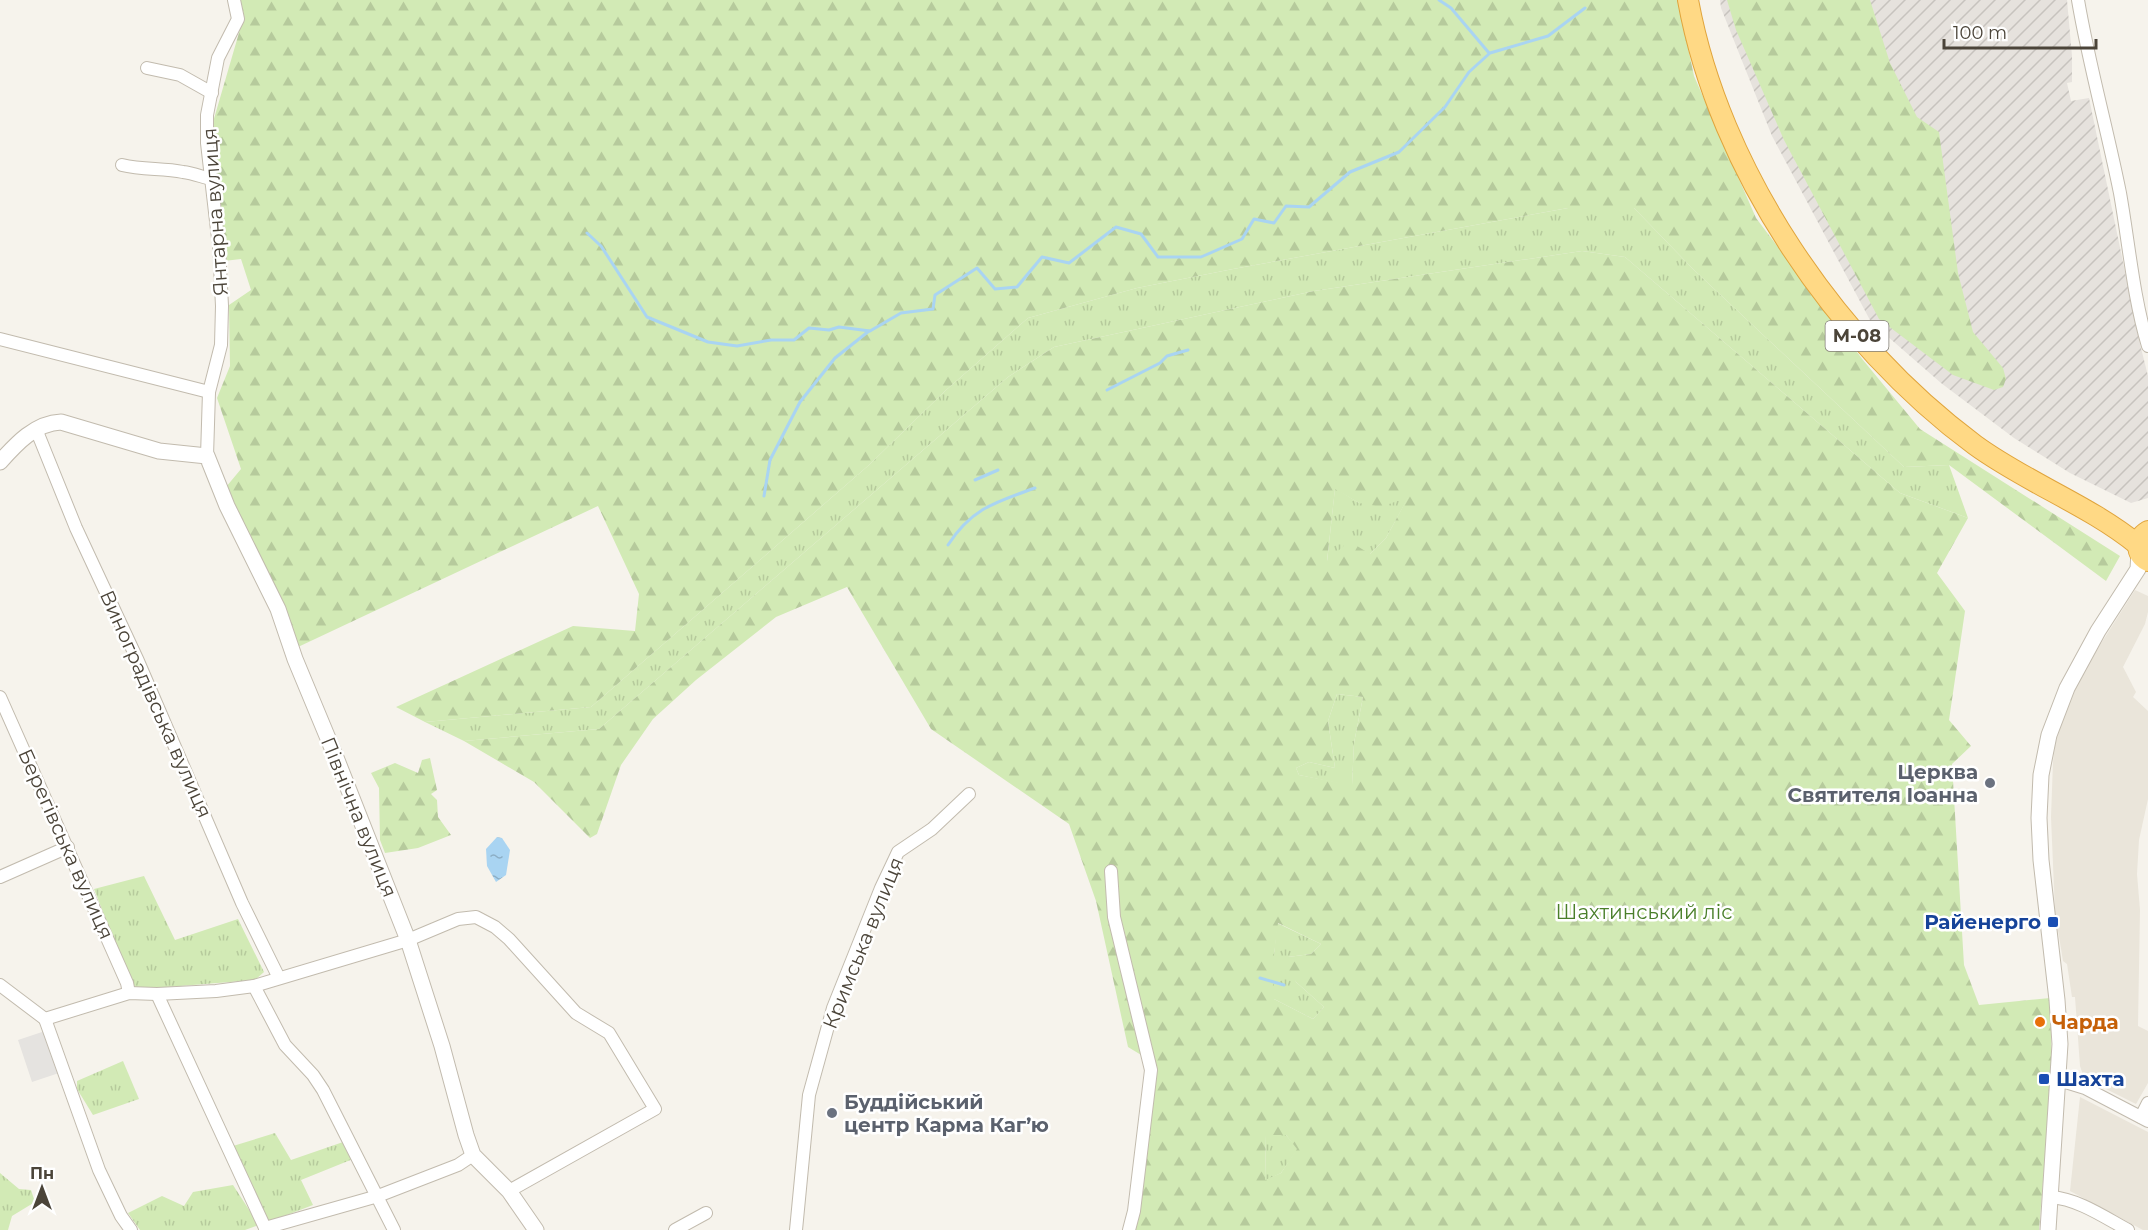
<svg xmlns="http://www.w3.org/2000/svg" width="2148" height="1230" font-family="Montserrat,sans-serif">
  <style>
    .residential { fill: #eae5da }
    .industrial { fill: url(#industrial-furrows) }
    .grass { fill: url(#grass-tufts) }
    .forest { fill: url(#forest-firs); fill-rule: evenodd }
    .parking { fill: #e5e3e0 }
    .water { fill: url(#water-ripples) }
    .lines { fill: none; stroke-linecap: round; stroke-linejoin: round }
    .stream { stroke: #a9d4f2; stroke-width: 3 }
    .minor-casing { stroke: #c2bbae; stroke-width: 14 }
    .tertiary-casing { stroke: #c2bbae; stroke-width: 17 }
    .trunk-casing { stroke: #e0a43c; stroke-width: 22 }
    .minor { stroke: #fff; stroke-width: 12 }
    .tertiary { stroke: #fff; stroke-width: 15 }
    .trunk { stroke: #ffd985; stroke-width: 20 }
    .worship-dot { fill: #6b7280; stroke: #fff; stroke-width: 2 }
    .transit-dot { fill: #1a4fb4; stroke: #fff; stroke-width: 2 }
    .food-dot { fill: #e8710a; stroke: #fff; stroke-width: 2 }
    .labels { text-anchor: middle; stroke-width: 5; stroke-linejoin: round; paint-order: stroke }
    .shield { fill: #fff; stroke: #817c74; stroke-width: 1.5 }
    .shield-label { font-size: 18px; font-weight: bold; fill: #4b4439 }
    .street-label { font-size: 20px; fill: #4b4439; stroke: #fff }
    .worship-label { font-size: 20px; font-weight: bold; fill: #5b616d; stroke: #fff; text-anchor: end }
    .park-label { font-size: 20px; fill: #4a7f2a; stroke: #fff }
    .transit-label { font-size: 20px; font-weight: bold; fill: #164399; stroke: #fff; text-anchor: end }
    .food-label { font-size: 20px; font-weight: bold; fill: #c56008; stroke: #fff; text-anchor: start }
  </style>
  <defs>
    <pattern id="industrial-furrows" width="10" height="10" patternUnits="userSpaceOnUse" patternTransform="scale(1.5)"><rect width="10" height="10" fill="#e6e2dd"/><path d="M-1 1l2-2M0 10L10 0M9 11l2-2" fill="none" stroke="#c7c3be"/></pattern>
    <pattern id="grass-tufts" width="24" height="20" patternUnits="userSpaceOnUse" patternTransform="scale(1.5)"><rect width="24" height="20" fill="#d2eab5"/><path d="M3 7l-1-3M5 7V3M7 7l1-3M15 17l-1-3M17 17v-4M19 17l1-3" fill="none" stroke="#b6ca9c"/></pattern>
    <pattern id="forest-firs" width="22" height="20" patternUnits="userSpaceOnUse" patternTransform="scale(1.5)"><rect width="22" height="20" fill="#d2eab5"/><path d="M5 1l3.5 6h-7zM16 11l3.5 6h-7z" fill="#b6ca9c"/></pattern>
    <pattern id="water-ripples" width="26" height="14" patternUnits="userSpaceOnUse" patternTransform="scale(1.5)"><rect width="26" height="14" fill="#a9d4f2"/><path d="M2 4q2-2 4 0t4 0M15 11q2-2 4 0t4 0" fill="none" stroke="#8caec5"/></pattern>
  </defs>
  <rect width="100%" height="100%" fill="#f6f3ec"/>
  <g class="residential">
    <path d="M2135 590 2148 596V612L2145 624 2123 667 2136 692 2133 697 2148 711V799L2139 840 2137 874 2140 910 2138 1026 2148 1031V1083L2136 1104 2084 1078 2080 1066 2075 997H2072L2067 964 2063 961 2055 912 2051 817 2053 762 2055 745 2063 715 2074 686Z"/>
    <path d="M2080 1097 2148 1132V1230H2143L2070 1191Z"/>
  </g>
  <path class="industrial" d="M1720 0H2067L2072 56V82L2067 83 2071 101 2089 98 2140 344 2148 376V498L2131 503 2070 473 2014 438 1941 383 1871 322 1772 136 1721 8Z"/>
  <g class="grass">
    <path d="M1568 208H1634L1693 269 1904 467 1949 465 1968 518 1900 493 1625 257 1582 251 1314 291 1054 347 1008 377 599 729 464 741 425 722 591 707 869 465 945 391 1028 318 1137 288 1233 269Z"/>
    <path d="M1335 488 1359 503 1409 496 1386 538 1370 554 1327 562Z"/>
    <path d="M1337 694 1363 697 1354 743 1352 786 1299 775 1296 768 1309 762 1335 768 1328 721Z"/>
    <path d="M144 876 175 940 238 919 264 972 255 980 155 988 132 987 94 889Z"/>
    <path d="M1277 923 1321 944 1311 954 1288 957 1296 982 1324 1007 1313 1019 1274 999V955Z"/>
    <path d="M123 1061 139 1099 93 1115 77 1089V1081Z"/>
    <path d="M275 1133 291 1160 346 1141 353 1159 301 1180 313 1205 266 1223 233 1146Z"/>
    <path d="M1266 1135H1286L1298 1149 1281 1173 1265 1181Z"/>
    <path d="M0 1173 19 1189 31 1190 35 1202 12 1216 8 1230H0Z"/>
    <path d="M233 1185 259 1225 245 1230H140L128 1213 162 1196 184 1206 193 1192Z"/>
  </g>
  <g class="forest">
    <path d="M240 0H1678L1694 76 1756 218 1863 360 1920 429 2120 556 2106 581 1949 465 1904 467 1693 269 1634 208H1568L1233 269 1137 288 1028 318 945 391 869 465 591 707 425 722 396 707 573 626 635 631 639 594 598 506 298 647 226 487 241 469 217 398 230 366 229 305 251 290 241 259 224 261 211 129 243 19Z"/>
    <path d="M1727 0H1870L1890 63 1917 117 1939 132 1958 273 1973 332 2003 368 2006 379 2003 387 1994 390 1953 375 1879 319 1784 140 1736 30Z"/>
    <path d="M1582 251 1625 257 1900 493 1968 518 1937 573 1965 611 1949 720 1971 746 1952 764 1964 965 1979 1005 2050 998 2052 1072 2039 1230H1134L1138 1222 1156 1064 1128 1047 1096 901 1069 824 931 729 847 587 776 617 696 680 653 719 621 765 597 834 590 838 534 782 464 741 599 729 1008 377 1054 347 1314 291ZM1335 489 1359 503 1381 507 1408 497 1386 538 1370 554 1349 541 1327 561ZM1337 694 1363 697 1354 743 1352 785 1299 775 1296 768 1309 762 1335 768 1328 721ZM1278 923 1321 944 1311 954 1288 957 1287 967 1296 982 1324 1007 1313 1019 1274 999V955ZM1266 1135H1286L1297 1149 1281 1173 1265 1180Z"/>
    <path d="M430 758 437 790 431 794 437 800 438 817 451 835 418 848 385 853 380 840 379 788 371 773 395 763 418 773 422 760Z"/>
  </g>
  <path class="parking" d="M45 1031 59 1073 32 1082 18 1040Z"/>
  <path class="water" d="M497 837 502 838 510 850 506 875 496 882 487 866 486 849Z"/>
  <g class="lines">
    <g class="stream">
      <path d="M1439 0 1451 8 1489 53"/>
      <path d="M587 233 601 246 647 317 708 342 737 346 771 340H794L809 328 829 330 839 327 870 331 901 313 933 309 935 295 977 268 995 289 1017 287 1042 257 1069 263 1116 227 1141 234 1158 257H1201L1242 239 1254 219 1274 223 1286 206 1309 207 1350 172 1399 152 1445 107 1469 72 1490 53 1548 36 1585 8"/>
      <path d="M1107 390 1160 363 1167 356 1188 350"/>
      <path d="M975 480 998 470"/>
      <path d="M764 496 770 460 800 402 835 358 869 331"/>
      <path d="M948 545C972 508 996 502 1035 488"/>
      <path d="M1260 978 1284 985"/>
    </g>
    <g class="minor-casing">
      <g id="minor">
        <path d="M2078 0C2089 65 2107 128 2120 193 2129 244 2133 296 2148 346"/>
        <path d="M147 68 180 75 212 93"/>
        <path d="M122 165C142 170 163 168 183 172 193 173 202 177 211 179"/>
        <path d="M0 339 209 392"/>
        <path d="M36 429 76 528 138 661 242 903 279 978"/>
        <path d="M207 456 209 392 221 345 222 306 219 247 207 143V115L218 58 238 19 234 0"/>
        <path d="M0 697 127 983 129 993"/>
        <path d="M1111 871 1114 917 1151 1070 1134 1211 1129 1230"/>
        <path d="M0 877 68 847"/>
        <path d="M0 985 45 1019"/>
        <path d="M254 986 285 1045 313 1075 323 1090 394 1230"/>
        <path d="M157 994 266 1230"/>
        <path d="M45 1019 129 993 157 994 216 991 254 986 408 940 458 919 476 917 495 927 509 939 576 1013 609 1033 655 1109 509 1191"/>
        <path d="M45 1019 99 1170 121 1216 131 1230"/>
        <path d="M2059 1080 2085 1088 2148 1121"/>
        <path d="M2141 1117 2148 1103"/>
        <path d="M2051 1197C2078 1199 2104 1217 2128 1230"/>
        <path d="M265 1228 378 1196 458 1165 473 1155"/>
        <path d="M675 1230 706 1213"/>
        <path d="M796 1230 809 1095 833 1008 881 888 898 852 932 829 969 794"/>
      </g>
    </g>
    <g class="tertiary-casing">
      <g id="tertiary">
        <path d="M0 462C16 444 35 423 61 422L159 451 207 456 227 506 278 609 295 659 337 760 408 940 442 1046 466 1135 473 1155 509 1191 536 1230"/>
        <path d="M2048 1230 2060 1044 2057 1000 2041 860 2039 818 2041 775 2049 735 2067 688 2098 631 2138 569 2139 552"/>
      </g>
    </g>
    <g class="trunk-casing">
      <g id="trunk">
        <path d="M1688 0C1719 170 1837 343 1975 445 2027 483 2089 505 2138 545"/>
        <path d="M2148 531C2135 539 2135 554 2148 561"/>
      </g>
    </g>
    <use href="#minor" class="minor"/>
    <use href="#tertiary" class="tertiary"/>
    <use href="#trunk" class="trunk"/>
  </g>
  <g class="worship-dot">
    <circle cx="1990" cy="783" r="6"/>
    <circle cx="832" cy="1113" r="6"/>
  </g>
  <g class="transit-dot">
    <rect x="2047" y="916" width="12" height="12" rx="3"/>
    <rect x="2038" y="1073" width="12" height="12" rx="3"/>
  </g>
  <circle class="food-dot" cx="2040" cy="1022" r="6"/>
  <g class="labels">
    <rect class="shield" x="1825.5" y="321" width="63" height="30" rx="4.5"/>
    <g class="shield-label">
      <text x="1857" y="342">М-08</text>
    </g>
    <g class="street-label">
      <text transform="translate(215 212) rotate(-94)" y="7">Янтарна вулиця</text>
      <text transform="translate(156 704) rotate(66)" y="7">Виноградівська вулиця</text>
      <text transform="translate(359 817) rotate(68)" y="7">Північна вулиця</text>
      <text transform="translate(66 844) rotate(66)" y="7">Берегівська вулиця</text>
      <text transform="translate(863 943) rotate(-68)" y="7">Кримська вулиця</text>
    </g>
    <g class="worship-label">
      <text x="1978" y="779">Церква<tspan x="1978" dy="23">Святителя Іоанна</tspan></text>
      <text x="844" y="1109" text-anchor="start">Буддійський<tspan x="844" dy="23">центр Карма Кагʼю</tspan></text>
    </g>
    <g class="park-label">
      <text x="1644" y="919">Шахтинський ліс</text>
    </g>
    <g class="transit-label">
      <text x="2041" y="929">Райенерго</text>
      <text x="2056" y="1086" text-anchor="start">Шахта</text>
    </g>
    <g class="food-label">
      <text x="2052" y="1029">Чарда</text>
    </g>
  </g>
  <g transform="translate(42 1188)" stroke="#ffffff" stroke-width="4.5" paint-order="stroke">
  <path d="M0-4.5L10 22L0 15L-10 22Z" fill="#4b4439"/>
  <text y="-9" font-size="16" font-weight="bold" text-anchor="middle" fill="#4b4439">Пн</text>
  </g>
  <path d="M1944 39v9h152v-9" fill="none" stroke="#4b4439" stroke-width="3"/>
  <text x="1953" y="39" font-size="18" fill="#4b4439" stroke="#ffffff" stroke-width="4.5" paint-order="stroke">100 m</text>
</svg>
